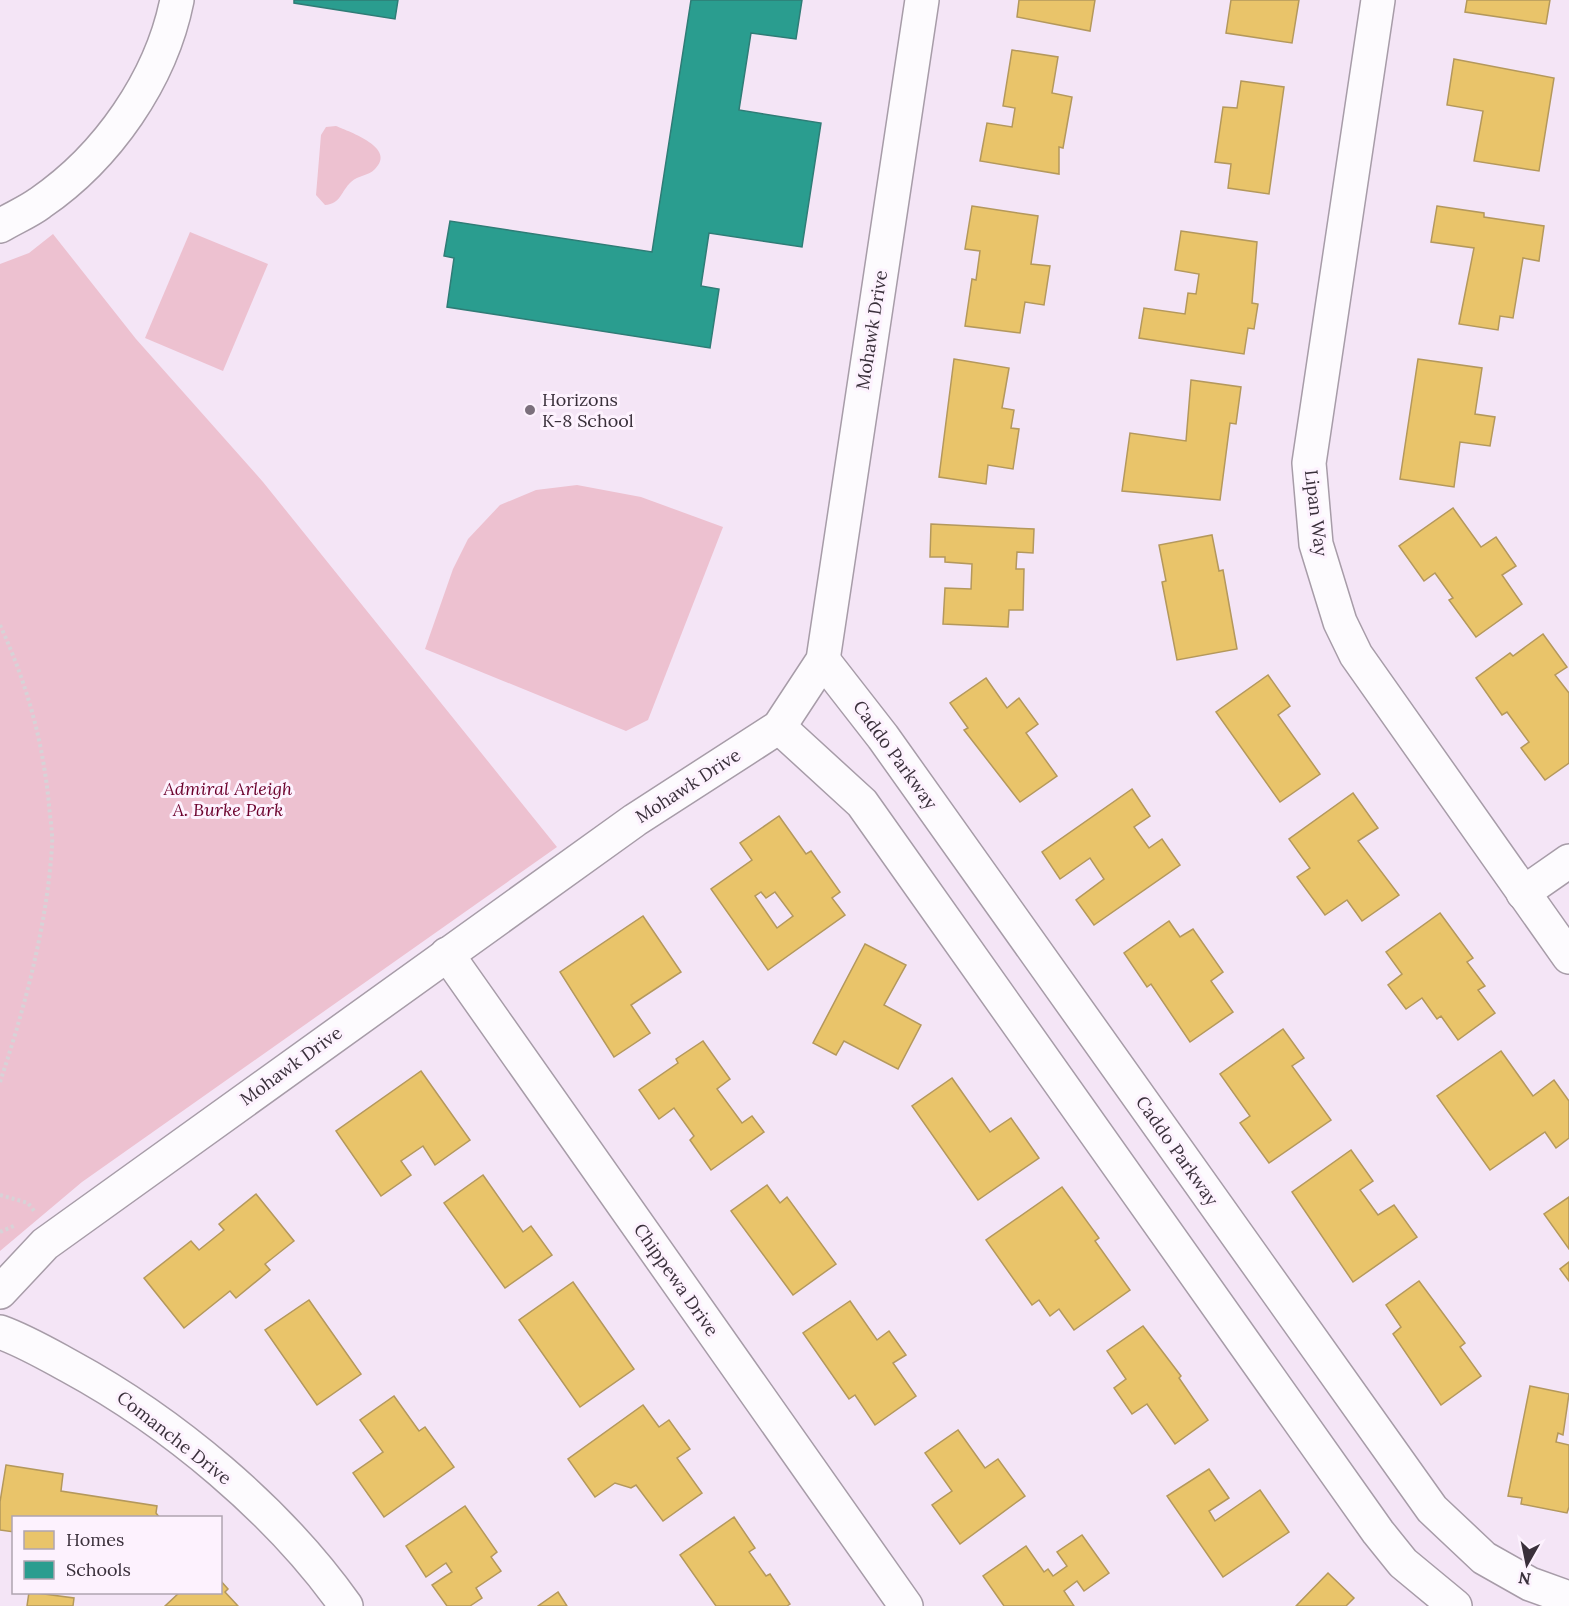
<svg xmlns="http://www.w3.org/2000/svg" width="1569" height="1606" font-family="Lora,serif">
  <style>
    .green { fill: #edc1d0 }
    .homes { fill: #e9c46a; stroke: #b4985c; stroke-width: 1.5; fill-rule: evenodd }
    .schools { fill: #2a9d8f; stroke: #2f7c76; stroke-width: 1.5 }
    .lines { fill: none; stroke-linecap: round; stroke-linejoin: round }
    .minor-casing { stroke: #a79ca8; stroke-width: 36 }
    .path { stroke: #d7d3d7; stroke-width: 4; stroke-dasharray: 3 3; stroke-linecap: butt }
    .minor { stroke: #fdfbfe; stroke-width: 33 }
    .poi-dot { fill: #7b6f7c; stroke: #fdf2fe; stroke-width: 2 }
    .labels { text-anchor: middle; stroke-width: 6; stroke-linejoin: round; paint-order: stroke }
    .street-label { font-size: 18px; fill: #3a303b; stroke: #fdf2fe }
    .poi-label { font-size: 18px; fill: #3a303b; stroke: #fdf2fe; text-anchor: start }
    .park-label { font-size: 18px; font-style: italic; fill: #6b012c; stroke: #fdf2fe }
  </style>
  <rect width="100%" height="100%" fill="#f4e5f6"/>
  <g class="green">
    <path d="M336 126C350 132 397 148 375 169 369 176 358 175 351 182 341 191 341 204 325 205L316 195 321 135 326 127Z"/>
    <path d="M190 232 268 264 223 371 145 338Z"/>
    <path d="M53 234 136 339 263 482 557 847 82 1182 0 1251V264L29 253Z"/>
    <path d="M577 485 641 497 723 527 648 720 626 731 425 649 453 569 468 539 500 505 536 490Z"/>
  </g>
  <g class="homes">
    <path d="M1019 0H1095L1090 31 1017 17Z"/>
    <path d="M1231 0H1299L1292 43 1226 33Z"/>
    <path d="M1467 0H1550L1546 24 1465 12Z"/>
    <path d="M1012 50 1058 57 1052 93 1072 97 1063 148 1059 147V174L980 161 987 123 1012 127 1015 108 1003 106Z"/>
    <path d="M1454 59 1554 78 1539 171 1474 161 1483 111 1447 105Z"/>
    <path d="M1241 81 1284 87 1269 194 1228 188 1231 164 1215 162 1223 107 1237 108Z"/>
    <path d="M972 206 1038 216 1031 264 1050 266 1044 305 1025 302 1020 333 965 326 972 279 976 280 980 251 965 249Z"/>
    <path d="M1437 206 1484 213V217L1544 226 1539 261 1523 258 1513 318 1500 316 1498 330 1459 324 1474 248 1431 242Z"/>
    <path d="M1181 231 1257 242 1252 303 1258 304 1254 329 1248 328 1244 354 1139 338 1144 308 1185 314 1188 293 1196 294 1199 274 1175 270Z"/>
    <path d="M954 359 1009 368 1002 408 1014 410 1011 428 1019 429 1013 469 988 465 986 484 939 477Z"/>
    <path d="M1418 359 1482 368 1475 414 1495 417 1490 446 1460 442 1454 487 1400 479Z"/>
    <path d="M1191 380 1241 387 1236 424 1230 423 1220 500 1122 491 1130 433 1186 441Z"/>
    <path d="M1453 508 1481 547 1496 537 1516 566 1502 575 1522 604 1476 637 1449 600 1453 598 1435 573 1424 581 1399 546Z"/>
    <path d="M931 524 1034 529 1033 553 1017 552 1016 569H1024L1023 610H1009L1008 627 943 624 945 588 971 589 972 564 945 562V557H930Z"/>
    <path d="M1212 535 1219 571 1223 570 1237 649 1177 660 1162 582 1166 581 1159 545Z"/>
    <path d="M1543 634 1567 667 1555 675 1569 693V763L1545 780 1521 748 1529 742 1507 712 1502 715 1476 678 1510 653 1513 656Z"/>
    <path d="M1268 675 1290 706 1278 715 1320 774 1280 802 1216 712Z"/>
    <path d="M986 678 1007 708 1019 698 1038 724 1026 733 1057 776 1020 802 964 730 968 728 950 703Z"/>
    <path d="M1132 789 1150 816 1134 827 1149 848 1162 839 1180 865 1094 925 1076 900 1104 879 1090 858 1060 879 1042 852Z"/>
    <path d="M1353 793 1378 828 1358 841 1399 895 1362 921 1347 900 1325 915 1297 877 1310 868 1289 839Z"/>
    <path d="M779 816 806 854 811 851 840 892 832 898 845 915 768 970 711 889 752 860 740 843ZM761 892 766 898 775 892 793 916 777 928 755 896Z"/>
    <path d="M1440 913 1473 958 1467 962 1485 986 1478 990 1495 1013 1458 1040 1441 1016 1437 1019 1422 998 1406 1009 1388 985 1402 974 1386 952Z"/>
    <path d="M643 916 681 972 631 1005 650 1033 614 1057 560 972Z"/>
    <path d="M1169 921 1180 937 1193 929 1223 972 1211 981 1233 1012 1190 1042 1151 984 1147 987 1124 953Z"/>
    <path d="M865 944 906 965 884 1005 921 1025 898 1069 844 1041 836 1055 813 1043Z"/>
    <path d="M1283 1029 1304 1058 1292 1066 1331 1120 1269 1163 1240 1123 1250 1116 1220 1074Z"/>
    <path d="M703 1041 730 1079 717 1089 742 1123 752 1116 764 1132 711 1170 690 1140 694 1136 674 1108 659 1119 639 1090 678 1063 676 1059Z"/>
    <path d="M1501 1051 1533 1096 1554 1080 1569 1101V1138L1556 1148 1545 1132 1490 1170 1437 1096Z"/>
    <path d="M421 1071 470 1140 435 1165 423 1146 401 1161 411 1175 381 1196 336 1131Z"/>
    <path d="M952 1078 990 1132 1011 1118 1039 1158 978 1200 912 1106Z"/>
    <path d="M1351 1150 1373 1181 1360 1190 1378 1215 1394 1205 1417 1237 1353 1282 1292 1192Z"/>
    <path d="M483 1175 523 1232 531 1226 552 1255 505 1288 444 1203Z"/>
    <path d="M767 1185 780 1203 787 1197 836 1264 793 1295 731 1211Z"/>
    <path d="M1062 1187 1099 1238 1095 1241 1130 1290 1074 1330 1059 1309 1050 1316 1039 1300 1032 1305 986 1240Z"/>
    <path d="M256 1194 294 1241 265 1264 270 1270 236 1298 230 1291 184 1328 144 1278 191 1241 199 1250 224 1230 219 1224Z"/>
    <path d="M1569 1197V1249L1544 1214Z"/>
    <path d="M1569 1262V1281L1560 1269Z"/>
    <path d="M1419 1281 1465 1343 1460 1347 1481 1376 1441 1405 1393 1334 1401 1327 1386 1305Z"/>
    <path d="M573 1282 634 1369 580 1407 519 1320Z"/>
    <path d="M309 1300 361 1374 317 1405 265 1330Z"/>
    <path d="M850 1301 877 1340 889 1331 906 1355 893 1363 916 1396 875 1425 855 1395 849 1399 803 1333Z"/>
    <path d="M1143 1326 1181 1376 1179 1378 1208 1420 1175 1444 1147 1404 1132 1414 1114 1388 1126 1379 1107 1351Z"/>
    <path d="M1530 1386 1569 1394 1563 1435 1558 1433 1556 1442 1569 1445V1507L1567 1513 1521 1504 1522 1498 1508 1496Z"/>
    <path d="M394 1396 419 1431 425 1427 454 1467 384 1517 353 1473 383 1452 360 1420Z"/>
    <path d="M643 1405 659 1427 669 1420 690 1449 677 1458 702 1493 663 1521 636 1485 631 1488 615 1483 595 1497 568 1459Z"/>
    <path d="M958 1430 985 1468 998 1459 1025 1496 960 1544 932 1505 952 1491 925 1453Z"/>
    <path d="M6 1465 63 1474 61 1491 157 1506 156 1513 160 1518H14V1532L0 1530V1502Z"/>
    <path d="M1209 1469 1229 1498 1209 1511 1215 1521 1260 1490 1289 1532 1223 1577 1167 1496Z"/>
    <path d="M465 1506 497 1552 491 1557 501 1571 476 1588 482 1598 470 1606H447L432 1585 452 1572 446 1563 426 1577 406 1546Z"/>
    <path d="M734 1517 755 1548 749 1552 766 1576 770 1574 790 1604 787 1606H716L680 1555Z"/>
    <path d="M1082 1535 1109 1573 1084 1591 1077 1581 1064 1591 1074 1606H1004L983 1576 1026 1546 1044 1572 1048 1569 1053 1576 1067 1566 1057 1552Z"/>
    <path d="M1328 1573 1354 1598 1346 1606H1296Z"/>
    <path d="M220 1580 228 1589 225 1592 238 1606H165L180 1592H220Z"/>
    <path d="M29 1592 74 1598 73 1606H27Z"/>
    <path d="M558 1592 567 1606H538Z"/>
  </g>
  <g class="schools">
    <path d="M294 0H398L395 19 294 3Z"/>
    <path d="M691 0H802L796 39 751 33 739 110 821 123 802 247 709 233 701 286 719 289 710 348 447 307 454 258 444 256 450 221 652 252Z"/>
  </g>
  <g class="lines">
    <g class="minor-casing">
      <g id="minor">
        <path d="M1378 0 1309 463 1316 544 1340 622 1356 655 1569 957"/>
        <path d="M0 226C13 218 28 212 40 203 107 157 161 80 177 0"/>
        <path d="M823 660 883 737 1432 1509 1484 1558 1530 1584 1569 1598"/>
        <path d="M779 727 862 803 1378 1532 1403 1563 1455 1606"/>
        <path d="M1523 893 1569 861"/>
        <path d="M447 954 906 1606"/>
        <path d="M0 1292 45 1244 635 820 779 727 823 660 922 0"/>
        <path d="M0 1332C25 1341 47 1354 69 1366 172 1422 278 1510 346 1606"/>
      </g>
    </g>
    <g class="path">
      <path d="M0 625C27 684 43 741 49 805 50 818 53 833 52 846 47 925 25 1007 0 1082"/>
      <path d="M0 1195 28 1203 35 1212"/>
      <path d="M0 1232 16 1225"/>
    </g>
    <use href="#minor" class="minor"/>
  </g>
  <circle class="poi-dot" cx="530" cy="410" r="6"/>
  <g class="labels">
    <g class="street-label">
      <text transform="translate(872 330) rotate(-81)" y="6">Mohawk Drive</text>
      <text transform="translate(1316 513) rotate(83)" y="6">Lipan Way</text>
      <text transform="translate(895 755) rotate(54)" y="6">Caddo Parkway</text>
      <text transform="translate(688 786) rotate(-33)" y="6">Mohawk Drive</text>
      <text transform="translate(291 1066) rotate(-36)" y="6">Mohawk Drive</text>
      <text transform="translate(1177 1151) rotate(55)" y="6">Caddo Parkway</text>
      <text transform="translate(676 1280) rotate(55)" y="6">Chippewa Drive</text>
      <text transform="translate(174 1438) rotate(38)" y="6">Comanche Drive</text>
    </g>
    <g class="poi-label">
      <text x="542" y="406">Horizons<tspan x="542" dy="21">K-8 School</tspan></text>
    </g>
    <g class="park-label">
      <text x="228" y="795">Admiral Arleigh<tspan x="228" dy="21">A. Burke Park</tspan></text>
    </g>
  </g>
  <rect x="12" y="1516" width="210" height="78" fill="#fdf2fe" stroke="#afa4b0" stroke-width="1.5"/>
  <rect x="24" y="1531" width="30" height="18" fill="#e9c46a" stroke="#afa4b0" stroke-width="1.5"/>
  <text x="66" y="1546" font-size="18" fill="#3a303b">Homes</text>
  <rect x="24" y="1561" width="30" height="18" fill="#2a9d8f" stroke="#afa4b0" stroke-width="1.5"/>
  <text x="66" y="1576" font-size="18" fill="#3a303b">Schools</text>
  <g transform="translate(1527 1564) rotate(189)" stroke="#fdf2fe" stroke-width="4.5" paint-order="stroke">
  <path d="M0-4.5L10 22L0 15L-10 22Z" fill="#3a303b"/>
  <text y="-9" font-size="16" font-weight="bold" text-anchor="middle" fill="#3a303b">N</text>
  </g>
</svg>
